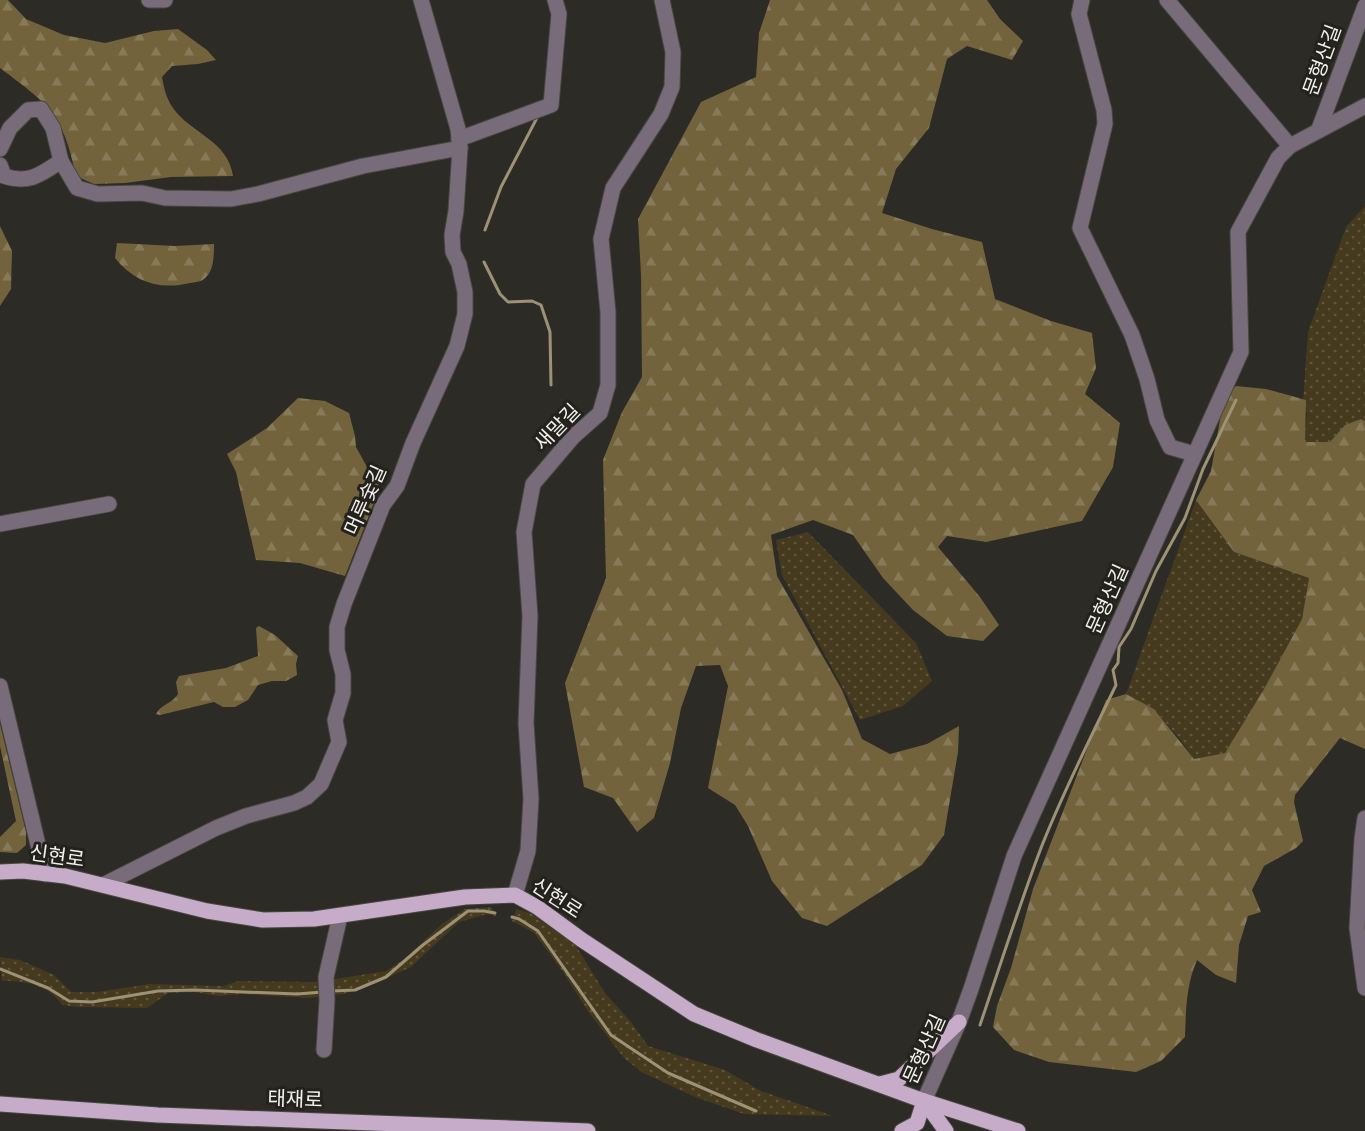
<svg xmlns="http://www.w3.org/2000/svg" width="1365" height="1131" font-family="'Noto Serif','Noto Sans KR',serif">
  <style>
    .grass { fill: url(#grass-dots) }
    .forest { fill: url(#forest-firs) }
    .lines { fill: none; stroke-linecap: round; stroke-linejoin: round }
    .stream { stroke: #9d9275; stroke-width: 3 }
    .minor-casing { stroke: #494742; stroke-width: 17 }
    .major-casing { stroke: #494742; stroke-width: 17 }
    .minor { stroke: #796c7a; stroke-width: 15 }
    .major { stroke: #c7acc9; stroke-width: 15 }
    .labels { text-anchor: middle; stroke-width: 6; stroke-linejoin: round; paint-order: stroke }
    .street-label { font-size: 20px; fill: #f2f1ed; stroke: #24221c }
  </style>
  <defs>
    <pattern id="grass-dots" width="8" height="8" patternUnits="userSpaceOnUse" patternTransform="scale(1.5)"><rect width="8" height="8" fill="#453a1e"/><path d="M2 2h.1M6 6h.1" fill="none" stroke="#60573f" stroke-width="1.8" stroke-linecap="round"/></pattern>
    <pattern id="forest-firs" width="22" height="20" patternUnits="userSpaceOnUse" patternTransform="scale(1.5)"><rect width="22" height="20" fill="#72633c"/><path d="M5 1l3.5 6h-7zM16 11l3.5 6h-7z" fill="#877a58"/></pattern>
  </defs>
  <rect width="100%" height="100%" fill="#2d2b26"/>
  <g class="grass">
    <path d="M1365 206V421L1361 419 1345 425 1330 442H1304L1307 414 1303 402 1308 332 1346 227Z"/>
    <path d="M1196 500 1234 552 1309 578 1302 619 1264 689 1225 753 1194 759 1179 738 1154 709 1126 694Z"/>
    <path d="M808 532 916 643 932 681 903 706 860 720 782 575 776 540Z"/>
    <path d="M491 907 496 916 487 914 459 922 411 967 374 984 343 994 308 998 242 994 219 996 194 992 168 993 147 1008 79 1007 62 1005C49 985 25 980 2 981L0 957 20 960 54 975 71 992H97L150 984 223 986 239 981 316 982 386 971 403 960 442 924 465 909Z"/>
    <path d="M516 909 530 913 554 929 576 946 605 993 631 1022 648 1046 725 1070 761 1091 833 1116 744 1114 695 1097 643 1073 624 1058 590 1014 561 969 534 933 512 921Z"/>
  </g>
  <g class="forest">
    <path d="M0 0H8L26 19 64 35 105 43 154 31 178 29 207 50 216 60 198 64 172 66 162 77C164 88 166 98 173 108 190 133 228 140 233 176L171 177 125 183 94 184 76 176C63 113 49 105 0 68Z"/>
    <path d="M770 0H987L1000 19 1023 41 1012 60 967 46 947 59 929 128 896 169 882 213 932 229 982 242 995 299 1051 321 1092 333 1096 368 1085 394 1120 423 1113 467 1082 521 986 542 947 536 938 547 980 597 999 625 983 641 947 636 913 610 883 578 853 535 813 520 771 535 777 576 842 690 862 739 890 754 927 744 959 726 958 752 944 835 922 865 827 926 802 918 772 881 748 826 735 805 708 788 728 686 720 665 696 666 681 708 670 763 654 818 637 832 613 798 584 787 565 683 606 578 603 460 622 412 642 377 641 275 638 219 701 102 756 77 759 33Z"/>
    <path d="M0 226 12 251 11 289 0 306Z"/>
    <path d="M117 243 175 246 214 244C214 255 214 272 204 279 201 282 195 282 190 283 160 290 135 283 115 258Z"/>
    <path d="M1236 386 1266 389 1306 400 1305 442H1330L1345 425 1361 419 1365 421V749L1340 738 1295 795 1294 802 1303 841 1296 848 1264 866 1252 890 1261 912 1248 916 1239 945 1236 983 1216 975 1197 960C1186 985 1186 1010 1185 1037L1161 1061 1136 1072 1049 1062 1014 1050 993 1027 997 1006 1011 968 1033 889 1106 700 1126 694 1154 709 1194 759 1225 753 1264 689 1302 619 1309 578 1234 552 1196 500 1211 471 1224 397Z"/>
    <path d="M298 398 325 401 349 413 355 436 356 447 367 467 380 479 379 490 345 576 300 563 256 560 236 472 227 454 267 428Z"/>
    <path d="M259 626 275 635 298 656 296 664 297 675 286 681H272L258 685 248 700 235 707H223L214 702 160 715 156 714C161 704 172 704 178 694L176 682 179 676 226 668 258 656 256 628Z"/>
    <path d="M0 724 26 832V845L17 853 0 852V837L16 821 0 746Z"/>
  </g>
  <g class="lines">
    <g class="stream">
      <path d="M485 230 501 187 539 114"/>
      <path d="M484 262 500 294 508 302 532 301 541 305 550 332 551 385"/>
      <path d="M512 917 519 919 538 931 611 1035 668 1073 756 1111"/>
      <path d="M0 969 48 988 69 1001 92 1002 158 991 195 990 297 994 323 992"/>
      <path d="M332 991 355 990 386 977 423 945 468 911H484L495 913"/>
      <path d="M980 1025C1000 966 1019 906 1041 848 1063 792 1090 739 1116 685L1113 670 1118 663 1119 647 1131 629 1156 571 1185 518 1203 469 1236 400"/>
    </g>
    <g class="minor-casing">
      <g id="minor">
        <path d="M149 0H165"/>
        <path d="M1082 0 1079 14 1104 110 1105 124 1080 228 1132 335 1147 379 1157 420 1170 447 1194 454"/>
        <path d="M1167 0 1290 146"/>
        <path d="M1319 129 1365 6"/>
        <path d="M459 139 551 105 559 14 555 0"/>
        <path d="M0 149 10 128 28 110 41 109 53 128 61 161 77 188 98 194 142 193 165 198 231 199 258 194 363 166 460 148"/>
        <path d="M0 165 4 176C29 184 40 175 61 161"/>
        <path d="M0 524 109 504"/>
        <path d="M0 686 45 874"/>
        <path d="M1365 818 1362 839 1357 928 1365 988"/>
        <path d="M103 885 216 828 246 816 294 803 307 797 321 784 339 742 335 720 343 693V674L337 650V627L344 604 383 505 397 486 413 443 457 346 465 314V292L459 264 453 252 452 235 456 211 460 148 458 129 421 0"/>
        <path d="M515 895 528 851 531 799 526 723 530 616 524 532 533 484 573 437 600 413 608 385V312L601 239 613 188 661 114 672 87 673 52 662 0"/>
        <path d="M324 1050 327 1000 326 977 340 916"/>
        <path d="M924 1101 959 1022 971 989 1014 856 1241 352 1238 232 1278 158 1290 146 1365 106"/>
      </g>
    </g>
    <g class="major-casing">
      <g id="major">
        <path d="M0 872 23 871 65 876 207 911 263 920 314 919 465 897 515 895 537 907 582 940 694 1014 757 1040 924 1101 1018 1131"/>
        <path d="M880 1084 899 1079 959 1022"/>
        <path d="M924 1101 946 1131"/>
        <path d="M0 1104 158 1115 588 1131"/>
        <path d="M902 1131 917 1123 924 1101"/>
      </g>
    </g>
    <use href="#minor" class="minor"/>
    <use href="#major" class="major"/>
  </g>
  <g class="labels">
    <g class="street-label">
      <text transform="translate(1322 60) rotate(-70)" y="7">문형산길</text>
      <text transform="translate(557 427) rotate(-46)" y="7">새말길</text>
      <text transform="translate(365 500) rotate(-66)" y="7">머루숯길</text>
      <text transform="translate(1107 599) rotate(-66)" y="7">문형산길</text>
      <text transform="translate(57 856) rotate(8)" y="7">신현로</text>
      <text transform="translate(557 898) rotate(33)" y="7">신현로</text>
      <text transform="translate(924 1049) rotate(-66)" y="7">문형산길</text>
      <text transform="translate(295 1099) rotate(2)" y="7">태재로</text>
    </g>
  </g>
</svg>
